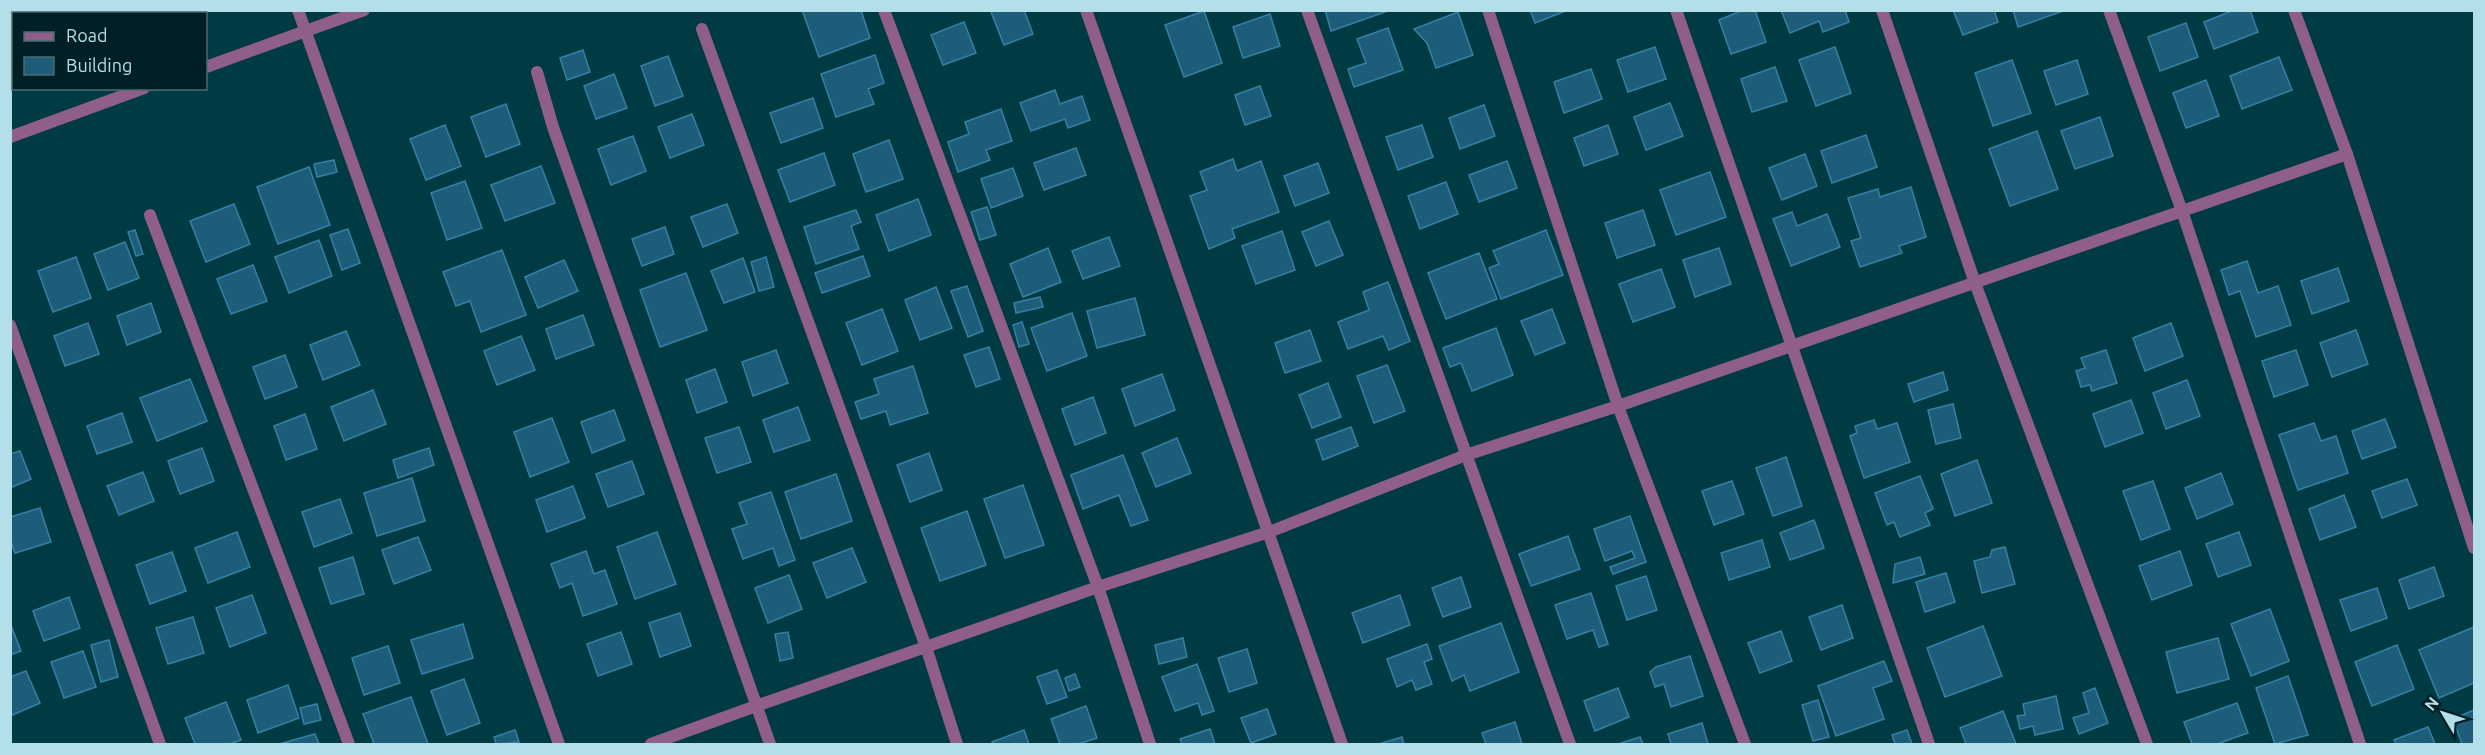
<svg xmlns="http://www.w3.org/2000/svg" width="2485" height="755" font-family="Ubuntu,sans-serif">
  <style>
    .building { fill: #1d5d7a; stroke: #3382a6; stroke-width: 1.5 }
    .lines { fill: none; stroke-linecap: round; stroke-linejoin: round }
    .minor { stroke: #8f5f88; stroke-width: 12 }
    .tertiary { stroke: #8f5f88; stroke-width: 12 }
  </style>
  <rect width="100%" height="100%" fill="#003a43"/>
  <g class="building">
    <path d="M13 10H48L49 14H14Z"/>
    <path d="M802 10H861L870 38 819 57Z"/>
    <path d="M995 10H1024L1033 34 1004 45 991 12Z"/>
    <path d="M1325 10H1388V11L1331 31Z"/>
    <path d="M1530 10H1568L1535 23Z"/>
    <path d="M1743 10H1755L1766 42 1731 54 1719 20Z"/>
    <path d="M1781 10H1845L1849 22 1823 32 1819 21 1790 33Z"/>
    <path d="M1953 10H1994L1998 22 1963 35Z"/>
    <path d="M2013 10H2066L2018 27Z"/>
    <path d="M2234 10H2250L2258 32 2214 49 2204 22Z"/>
    <path d="M1204 11 1222 63 1184 77 1165 25Z"/>
    <path d="M1458 12 1473 55 1436 68 1427 43 1414 29Z"/>
    <path d="M1270 14 1280 46 1243 58 1233 27Z"/>
    <path d="M964 22 976 53 943 65 931 35Z"/>
    <path d="M2186 23 2198 57 2160 71 2148 37Z"/>
    <path d="M1388 28 1403 70 1354 87 1348 69 1366 63 1357 39Z"/>
    <path d="M1655 47 1666 79 1628 92 1617 60Z"/>
    <path d="M1835 47 1851 93 1816 106 1799 60Z"/>
    <path d="M583 50 590 72 567 80 560 58Z"/>
    <path d="M875 55 884 83 868 89 874 104 836 117 821 74Z"/>
    <path d="M668 56 683 96 655 106 641 66Z"/>
    <path d="M2279 57 2292 90 2242 109 2230 76Z"/>
    <path d="M2012 60 2031 113 1993 126 1975 73Z"/>
    <path d="M2077 60 2088 94 2056 105 2044 71Z"/>
    <path d="M1775 67 1787 101 1752 112 1741 79Z"/>
    <path d="M1591 69 1602 99 1564 113 1554 82Z"/>
    <path d="M614 74 627 108 596 119 584 86Z"/>
    <path d="M2206 80 2219 116 2186 128 2173 93Z"/>
    <path d="M1260 86 1271 116 1245 125 1235 95Z"/>
    <path d="M1055 90 1060 104 1082 96 1090 120 1068 128 1065 119 1031 131 1020 103Z"/>
    <path d="M813 98 823 128 781 143 770 113Z"/>
    <path d="M1670 103 1683 136 1646 150 1634 117Z"/>
    <path d="M506 104 520 144 486 157 471 117Z"/>
    <path d="M1484 105 1495 136 1460 149 1449 118Z"/>
    <path d="M1001 109 1012 141 986 150 990 160 958 172 948 142 969 134 965 122Z"/>
    <path d="M692 114 704 145 670 158 658 127Z"/>
    <path d="M2100 117 2113 156 2075 169 2061 131Z"/>
    <path d="M445 125 461 166 426 180 410 139Z"/>
    <path d="M1422 125 1433 157 1398 170 1386 137Z"/>
    <path d="M1608 125 1618 154 1584 166 1574 138Z"/>
    <path d="M2037 131 2058 189 2010 206 1989 149Z"/>
    <path d="M1866 135 1877 167 1832 183 1821 151Z"/>
    <path d="M633 136 646 171 611 185 598 149Z"/>
    <path d="M889 140 903 179 866 192 853 154Z"/>
    <path d="M1076 148 1086 175 1044 190 1034 163Z"/>
    <path d="M824 153 835 185 790 202 778 170Z"/>
    <path d="M1805 154 1817 186 1782 200 1769 168Z"/>
    <path d="M1233 159 1237 171 1261 161 1279 212 1232 229 1235 238 1209 249 1190 196 1207 190 1200 172Z"/>
    <path d="M334 160 337 172 317 177 314 164Z"/>
    <path d="M1507 161 1517 188 1479 202 1469 175Z"/>
    <path d="M1318 163 1329 193 1295 206 1284 176Z"/>
    <path d="M541 166 555 203 505 221 491 185Z"/>
    <path d="M309 167 330 225 278 244 257 187Z"/>
    <path d="M1013 168 1023 196 991 208 981 179Z"/>
    <path d="M1710 172 1726 217 1676 235 1660 190Z"/>
    <path d="M465 181 482 228 447 240 431 193Z"/>
    <path d="M1446 182 1458 214 1420 229 1408 196Z"/>
    <path d="M1911 187 1926 237 1899 246 1902 253 1860 267 1851 241 1861 238 1848 198 1878 189 1880 197Z"/>
    <path d="M918 199 931 235 889 251 876 215Z"/>
    <path d="M234 204 250 244 206 262 190 221Z"/>
    <path d="M727 204 738 233 703 247 691 217Z"/>
    <path d="M987 207 996 235 980 240 971 212Z"/>
    <path d="M856 210 861 222 851 226 859 249 816 264 804 227Z"/>
    <path d="M1643 210 1655 245 1617 258 1605 223Z"/>
    <path d="M1792 212 1797 226 1827 214 1840 247 1791 266 1773 219Z"/>
    <path d="M1329 221 1343 255 1316 266 1302 232Z"/>
    <path d="M665 227 674 254 642 266 632 239Z"/>
    <path d="M348 229 360 263 342 270 330 235Z"/>
    <path d="M135 230 143 254 136 256 128 232Z"/>
    <path d="M1546 230 1563 275 1501 299 1489 268 1499 264 1493 251Z"/>
    <path d="M1282 231 1295 270 1256 284 1242 246Z"/>
    <path d="M1109 237 1120 266 1083 279 1072 251Z"/>
    <path d="M319 240 332 276 289 293 275 257Z"/>
    <path d="M125 242 139 278 108 290 94 254Z"/>
    <path d="M1048 248 1061 282 1023 297 1010 264Z"/>
    <path d="M1719 248 1731 284 1695 297 1683 260Z"/>
    <path d="M502 250 526 315 481 332 470 301 456 306 443 272Z"/>
    <path d="M1479 253 1497 299 1446 319 1428 273Z"/>
    <path d="M863 256 870 276 822 293 815 273Z"/>
    <path d="M76 257 91 298 53 312 38 271Z"/>
    <path d="M766 257 774 287 759 291 751 262Z"/>
    <path d="M743 258 755 292 724 303 711 271Z"/>
    <path d="M564 260 578 291 538 308 525 277Z"/>
    <path d="M2247 261 2258 293 2278 286 2291 325 2256 337 2240 291 2229 295 2221 270Z"/>
    <path d="M253 265 267 301 231 314 217 279Z"/>
    <path d="M2338 268 2349 301 2312 314 2301 281Z"/>
    <path d="M1661 269 1675 307 1633 322 1619 284Z"/>
    <path d="M686 273 707 330 660 347 640 290Z"/>
    <path d="M1388 282 1410 341 1389 350 1383 336 1348 349 1338 322 1369 310 1363 292Z"/>
    <path d="M967 286 983 331 968 337 951 291Z"/>
    <path d="M936 287 952 328 920 340 905 300Z"/>
    <path d="M1040 297 1043 307 1016 313 1014 303Z"/>
    <path d="M1135 298 1145 335 1097 348 1087 311Z"/>
    <path d="M151 303 161 332 127 345 117 316Z"/>
    <path d="M882 309 898 351 862 365 846 323Z"/>
    <path d="M1552 309 1565 343 1535 355 1521 321Z"/>
    <path d="M1072 313 1087 356 1047 371 1031 328Z"/>
    <path d="M583 315 594 345 556 359 546 329Z"/>
    <path d="M1022 322 1029 344 1019 347 1013 325Z"/>
    <path d="M88 323 99 354 65 366 54 336Z"/>
    <path d="M2171 323 2183 356 2145 371 2133 338Z"/>
    <path d="M1496 328 1513 375 1472 391 1461 363 1450 367 1443 348Z"/>
    <path d="M1310 330 1321 361 1285 373 1275 343Z"/>
    <path d="M2356 330 2368 364 2332 377 2320 343Z"/>
    <path d="M346 331 360 365 323 380 310 345Z"/>
    <path d="M521 336 535 370 497 385 484 351Z"/>
    <path d="M989 347 1000 379 976 387 964 355Z"/>
    <path d="M776 350 788 383 753 396 742 362Z"/>
    <path d="M2106 350 2117 383 2092 391 2090 385 2081 387 2076 371 2085 368 2081 358Z"/>
    <path d="M2296 350 2308 385 2274 397 2262 361Z"/>
    <path d="M285 355 297 387 265 399 253 367Z"/>
    <path d="M1387 365 1405 411 1374 423 1357 376Z"/>
    <path d="M913 366 928 413 890 425 886 411 861 419 855 402 879 394 874 379Z"/>
    <path d="M715 369 727 402 697 413 686 380Z"/>
    <path d="M1943 372 1948 390 1914 402 1908 384Z"/>
    <path d="M1162 374 1175 410 1135 426 1122 389Z"/>
    <path d="M190 379 207 421 157 441 140 398Z"/>
    <path d="M2187 380 2200 416 2166 429 2153 393Z"/>
    <path d="M1328 383 1341 417 1312 428 1299 395Z"/>
    <path d="M373 390 386 424 344 441 331 407Z"/>
    <path d="M1093 397 1106 433 1075 445 1062 409Z"/>
    <path d="M2131 400 2143 433 2105 447 2093 414Z"/>
    <path d="M1953 404 1961 438 1936 444 1928 410Z"/>
    <path d="M798 407 810 440 774 452 763 420Z"/>
    <path d="M614 410 625 440 592 453 581 422Z"/>
    <path d="M122 413 132 442 97 454 87 426Z"/>
    <path d="M305 414 317 449 286 460 274 426Z"/>
    <path d="M552 418 569 462 530 477 514 432Z"/>
    <path d="M2385 419 2396 447 2362 459 2352 431Z"/>
    <path d="M1874 420 1877 429 1897 423 1910 462 1864 478 1850 436 1857 433 1855 426Z"/>
    <path d="M2314 423 2321 441 2336 436 2348 473 2298 490 2279 435Z"/>
    <path d="M739 427 751 462 717 473 705 438Z"/>
    <path d="M1351 427 1358 446 1323 460 1316 440Z"/>
    <path d="M1177 438 1191 473 1156 487 1142 453Z"/>
    <path d="M202 448 214 481 180 494 168 461Z"/>
    <path d="M429 448 434 465 398 478 393 460Z"/>
    <path d="M20 451 31 479 10 488V454Z"/>
    <path d="M929 453 942 490 910 502 897 465Z"/>
    <path d="M1123 455 1148 520 1131 526 1119 495 1083 509 1071 475Z"/>
    <path d="M1786 457 1802 506 1773 516 1756 468Z"/>
    <path d="M1977 460 1992 503 1955 516 1941 474Z"/>
    <path d="M632 461 644 494 608 507 596 474Z"/>
    <path d="M143 472 154 501 119 515 107 486Z"/>
    <path d="M2221 473 2233 504 2197 519 2185 488Z"/>
    <path d="M836 474 852 521 801 539 785 492Z"/>
    <path d="M1920 476 1933 509 1925 513 1930 525 1900 537 1894 522 1887 525 1875 493Z"/>
    <path d="M412 478 425 521 377 536 364 493Z"/>
    <path d="M2407 479 2417 505 2382 518 2372 491Z"/>
    <path d="M1732 481 1744 514 1714 525 1702 491Z"/>
    <path d="M2153 481 2170 529 2141 540 2123 491Z"/>
    <path d="M1023 485 1044 545 1005 558 984 499Z"/>
    <path d="M573 486 585 518 547 532 536 500Z"/>
    <path d="M771 492 795 560 779 566 773 548 743 559 732 529 747 524 739 503Z"/>
    <path d="M2344 495 2356 527 2320 540 2309 509Z"/>
    <path d="M340 499 352 533 314 547 302 512Z"/>
    <path d="M40 508 51 542 15 553 10 538V517Z"/>
    <path d="M967 511 986 565 940 581 921 528Z"/>
    <path d="M1630 516 1646 562 1613 574 1610 567 1635 558 1632 551 1605 561 1594 529Z"/>
    <path d="M1814 520 1824 548 1790 560 1780 533Z"/>
    <path d="M237 532 250 567 208 583 195 548Z"/>
    <path d="M657 532 676 584 635 599 617 547Z"/>
    <path d="M2239 532 2251 565 2218 577 2206 544Z"/>
    <path d="M1568 536 1580 569 1531 586 1519 554Z"/>
    <path d="M418 537 431 570 394 584 382 550Z"/>
    <path d="M1762 540 1770 567 1729 580 1721 553Z"/>
    <path d="M2005 547 2015 584 1982 593 1974 561 1990 557 1992 550Z"/>
    <path d="M852 548 866 582 827 598 813 563Z"/>
    <path d="M586 551 594 574 605 570 617 604 583 616 572 583 560 588 551 564Z"/>
    <path d="M2180 551 2192 585 2152 600 2139 566Z"/>
    <path d="M172 552 186 591 150 604 136 565Z"/>
    <path d="M353 557 364 594 331 604 319 568Z"/>
    <path d="M1920 557 1925 574 1893 583 1895 564Z"/>
    <path d="M2434 567 2444 596 2409 609 2399 580Z"/>
    <path d="M1946 573 1955 602 1925 612 1916 582Z"/>
    <path d="M789 575 802 609 768 623 755 588Z"/>
    <path d="M1646 576 1657 610 1627 620 1616 586Z"/>
    <path d="M1461 577 1471 607 1443 617 1432 588Z"/>
    <path d="M2377 588 2387 618 2351 631 2340 600Z"/>
    <path d="M1591 593 1608 644 1599 647 1593 630 1567 639 1555 605Z"/>
    <path d="M252 595 266 633 230 647 216 608Z"/>
    <path d="M1400 595 1410 625 1363 643 1352 613Z"/>
    <path d="M69 597 80 628 44 641 33 611Z"/>
    <path d="M1842 605 1853 638 1821 650 1809 617Z"/>
    <path d="M2270 609 2289 661 2251 676 2231 624Z"/>
    <path d="M680 613 691 646 660 657 649 623Z"/>
    <path d="M193 617 204 653 168 664 156 628Z"/>
    <path d="M10 623 21 651 10 655Z"/>
    <path d="M1501 623 1519 672 1470 691 1464 675 1452 681 1439 646Z"/>
    <path d="M463 624 473 658 422 674 411 640Z"/>
    <path d="M1983 626 2002 676 1945 697 1927 648Z"/>
    <path d="M2474 627V683L2439 698 2419 650Z"/>
    <path d="M1781 631 1792 661 1760 673 1748 643Z"/>
    <path d="M621 632 632 664 598 676 587 644Z"/>
    <path d="M788 632 793 658 780 661 775 634Z"/>
    <path d="M1183 638 1187 657 1159 664 1155 645Z"/>
    <path d="M2218 638 2229 679 2177 693 2166 652Z"/>
    <path d="M109 640 118 677 101 682 91 645Z"/>
    <path d="M1427 644 1432 659 1424 662 1432 684 1416 690 1412 680 1397 687 1387 659Z"/>
    <path d="M2397 645 2414 689 2372 706 2355 662Z"/>
    <path d="M388 646 400 683 364 695 352 658Z"/>
    <path d="M1247 649 1257 683 1229 692 1218 658Z"/>
    <path d="M83 651 96 687 64 698 51 662Z"/>
    <path d="M1690 656 1703 696 1671 707 1664 684 1655 687 1650 672 1656 667Z"/>
    <path d="M1884 661 1892 681 1873 688 1884 719 1836 736 1818 686Z"/>
    <path d="M1197 664 1214 711 1202 715 1198 703 1175 711 1162 677Z"/>
    <path d="M1057 670 1067 697 1047 704 1037 677Z"/>
    <path d="M26 671 40 703 10 716V677Z"/>
    <path d="M1075 674 1080 687 1069 691 1065 678Z"/>
    <path d="M2288 676 2308 735 2275 744 2256 688Z"/>
    <path d="M464 679 480 723 447 735 431 691Z"/>
    <path d="M288 685 299 718 258 733 247 700Z"/>
    <path d="M1618 688 1629 717 1595 731 1584 701Z"/>
    <path d="M2095 688 2108 723 2079 734 2073 718 2089 713 2083 693Z"/>
    <path d="M2056 696 2063 729 2035 735 2033 726 2020 729 2017 716 2025 715 2023 704Z"/>
    <path d="M411 697 428 744H374L363 714Z"/>
    <path d="M1818 700 1829 737 1813 741 1802 705Z"/>
    <path d="M226 702 241 740 230 744H195L185 718Z"/>
    <path d="M2237 703 2248 733 2217 744H2192L2184 722Z"/>
    <path d="M317 704 321 720 304 724 300 708Z"/>
    <path d="M1086 706 1097 738 1078 744H1060L1051 719Z"/>
    <path d="M1267 709 1276 734 1251 743 1241 718Z"/>
    <path d="M2474 710V744H2462L2453 719Z"/>
    <path d="M2003 711 2016 744H1966L1960 728Z"/>
    <path d="M1515 722 1522 744H1486L1482 733Z"/>
    <path d="M1702 723 1708 744H1671L1668 734Z"/>
    <path d="M2428 727 2435 744H2396L2394 740Z"/>
    <path d="M1210 729 1215 744H1182L1180 739Z"/>
    <path d="M515 730 519 742 496 744 494 737Z"/>
    <path d="M1024 730 1029 744H993L992 742Z"/>
    <path d="M1907 730 1912 744H1895L1892 735Z"/>
    <path d="M315 734 319 744H279Z"/>
    <path d="M1402 737 1404 744H1379Z"/>
    <path d="M1640 737 1643 744H1618Z"/>
  </g>
  <g class="lines">
    <g class="minor">
      <path d="M103 10 104 14"/>
      <path d="M298 10 559 744"/>
      <path d="M884 10 1098 587 1150 744"/>
      <path d="M1086 10 1342 744"/>
      <path d="M1307 10 1570 744"/>
      <path d="M1488 10 1618 406 1745 744"/>
      <path d="M1676 10 1929 744"/>
      <path d="M1882 10 1975 283 2147 744"/>
      <path d="M2109 10 2182 211 2360 744"/>
      <path d="M2294 10 2347 154 2474 548"/>
      <path d="M702 29 926 647 957 744"/>
      <path d="M537 72 553 127 770 744"/>
      <path d="M150 215 349 744"/>
      <path d="M10 325 160 744"/>
      <path d="M651 744 756 706 1098 587 1269 532 1466 455 1618 406 2347 154"/>
    </g>
    <g class="tertiary">
      <path d="M206 67 364 10"/>
      <path d="M10 137 144 88"/>
    </g>
  </g>
  <rect width="2485" height="755" fill="none" stroke="#b3dfe8" stroke-width="24"/>
  <rect x="12" y="12" width="195" height="78" fill="#001f25" stroke="#486c73" stroke-width="1.5"/>
  <rect x="24" y="32" width="30" height="9" fill="#8f5f88" stroke="#486c73" stroke-width="1.5"/>
  <text x="66" y="42" font-size="18" fill="#b3dfe8">Road</text>
  <rect x="24" y="57" width="30" height="18" fill="#1d5d7a" stroke="#486c73" stroke-width="1.5"/>
  <text x="66" y="72" font-size="18" fill="#b3dfe8">Building</text>
  <g transform="translate(2443 713) rotate(309)" stroke="#001f25" stroke-width="4.5" paint-order="stroke">
  <path d="M0-4.5L10 22L0 15L-10 22Z" fill="#b3dfe8"/>
  <text y="-9" font-size="16" font-weight="bold" text-anchor="middle" fill="#b3dfe8">N</text>
  </g>
</svg>
